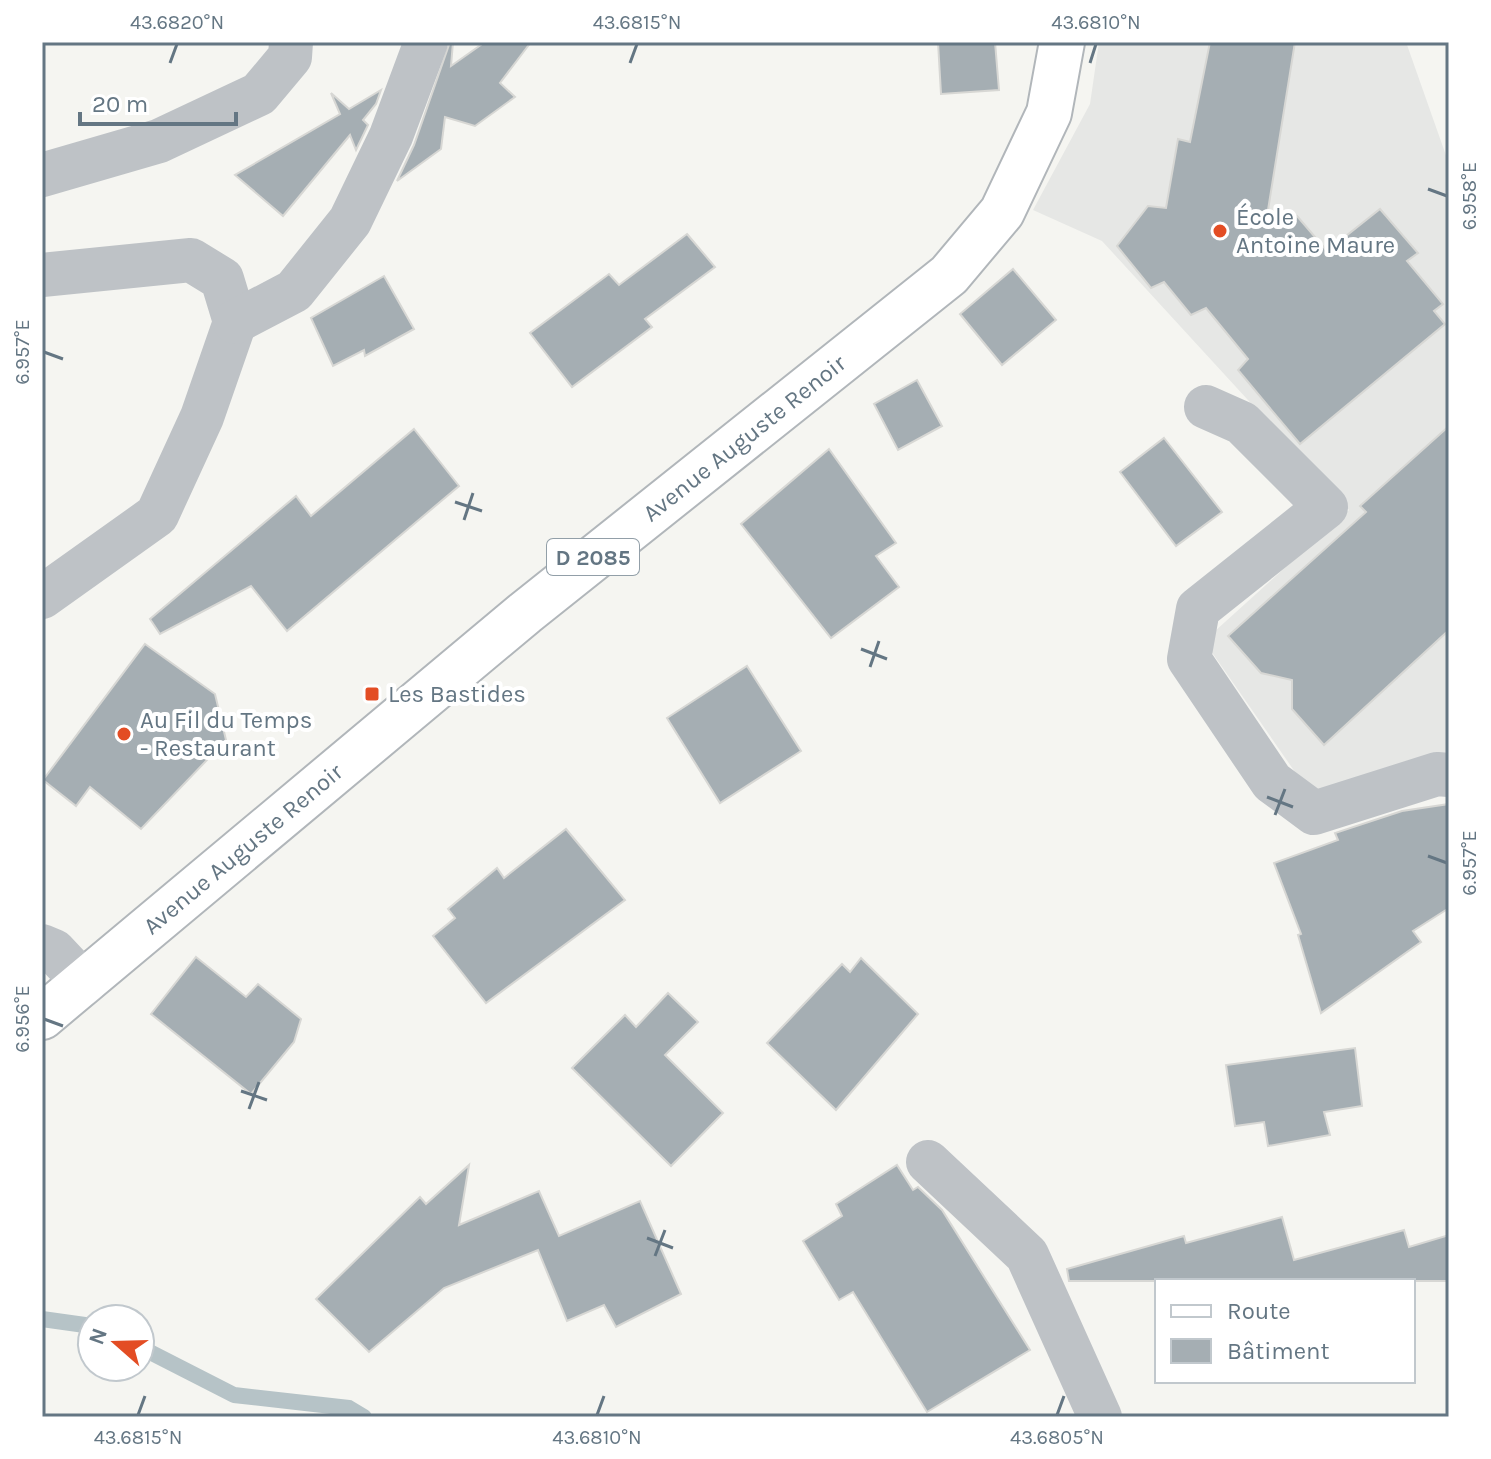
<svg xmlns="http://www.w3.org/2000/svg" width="1491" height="1459" font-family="Karla,sans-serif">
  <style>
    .built { fill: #e6e7e5 }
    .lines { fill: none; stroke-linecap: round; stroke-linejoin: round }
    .stream { stroke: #b6c3c7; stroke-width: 16 }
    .building { fill: #a5aeb3; stroke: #d7d7d4; stroke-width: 2 }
    .major-casing { stroke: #b1b6ba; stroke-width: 48 }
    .minor { stroke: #bec2c6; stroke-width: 44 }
    .major { stroke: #fff; stroke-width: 44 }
    .ticks { fill: none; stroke: #647683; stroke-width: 3 }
    .poi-dot { fill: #e34d24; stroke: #fff; stroke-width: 3 }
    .labels { text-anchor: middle; stroke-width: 8; stroke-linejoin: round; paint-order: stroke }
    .shield { fill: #fff; stroke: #929fa8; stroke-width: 2 }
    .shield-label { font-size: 22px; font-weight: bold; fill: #647683 }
    .poi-label { font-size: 24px; fill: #647683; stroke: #fff; text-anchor: start }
    .street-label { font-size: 24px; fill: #647683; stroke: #fff }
    .neatline { fill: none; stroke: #647683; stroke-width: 3 }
    .ticks-label { font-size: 20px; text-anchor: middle; fill: #647683 }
  </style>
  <rect width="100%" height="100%" fill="#f5f5f1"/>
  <path class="built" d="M1099 42H1406L1449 164V756L1311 795 1204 641 1349 510 1102 241 1033 210 1090 104Z"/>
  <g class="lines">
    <g class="stream">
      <path d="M42 1319 92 1326"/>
      <path d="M140 1347 234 1395 349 1408 364 1417"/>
    </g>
  </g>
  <g class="building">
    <path d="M450 42H453L451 66 485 42H531L500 83 515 97 475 126 445 117 441 149 397 181 414 145Z"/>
    <path d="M938 42H995L999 90 941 94Z"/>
    <path d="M1210 42H1295L1268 210 1297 216 1327 251 1380 209 1418 253 1407 261 1443 304 1434 311 1445 324 1300 444 1238 370 1248 359 1206 308 1191 315 1164 282 1151 288 1117 246 1148 206 1166 208 1178 139 1190 142Z"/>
    <path d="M381 90 376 104 363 120 368 125 356 150 350 135 283 216 235 175 340 114 331 93 349 109Z"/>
    <path d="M687 234 715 267 645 319 652 327 572 387 530 333 609 274 619 285Z"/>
    <path d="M1013 269 1056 320 1002 365 960 314Z"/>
    <path d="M384 276 414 329 365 356 364 350 333 366 311 318Z"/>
    <path d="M917 380 942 426 898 450 874 404Z"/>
    <path d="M1449 426V630L1324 745 1292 709V680L1261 673 1228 636 1366 512 1360 506Z"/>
    <path d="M414 429 459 486 287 631 251 586 160 634 150 619 296 496 311 516Z"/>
    <path d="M1164 438 1222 512 1176 546 1120 472Z"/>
    <path d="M829 449 896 543 876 556 899 587 831 638 741 524Z"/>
    <path d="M145 644 215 694 226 740 141 829 90 787 76 806 43 780Z"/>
    <path d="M747 666 801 751 720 803 667 718Z"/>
    <path d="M1449 804V908L1413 931 1421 942 1321 1013 1298 935 1301 934 1274 863 1338 840 1335 833 1402 811Z"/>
    <path d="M566 829 625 900 486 1003 433 936 455 918 448 909 497 868 504 878Z"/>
    <path d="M196 957 246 997 258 984 301 1019 294 1042 251 1094 151 1014Z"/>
    <path d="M861 958 918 1014 836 1110 767 1043 842 964 850 972Z"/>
    <path d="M668 993 698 1022 665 1055 723 1113 671 1166 572 1068 625 1015 636 1027Z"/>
    <path d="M1355 1048 1362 1106 1324 1112 1330 1135 1268 1146 1264 1122 1235 1126 1226 1065Z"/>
    <path d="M469 1165 459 1225 539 1191 559 1236 640 1201 681 1294 616 1327 604 1305 567 1321 538 1250 444 1288 369 1352 316 1299 420 1197 426 1204Z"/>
    <path d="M897 1165 913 1190 918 1187 942 1210 1030 1350 927 1412 853 1292 839 1300 803 1241 842 1216 836 1204Z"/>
    <path d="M1282 1217 1294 1260 1404 1230 1409 1247 1449 1235V1281H1069L1067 1269 1184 1236 1186 1243Z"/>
  </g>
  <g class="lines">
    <g class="major-casing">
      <g id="major">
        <path id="s1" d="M42 1017 525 613 949 275 1002 212 1049 113 1062 42"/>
      </g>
    </g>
    <g class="minor">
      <path d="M42 175 159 141 259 94 290 57 291 42"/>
      <path d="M42 275 191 260 222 279 235 322 202 417 157 515 42 597"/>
      <path d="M235 322 294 291 350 221 391 136 426 42"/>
      <path d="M1206 407 1242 423 1326 507 1198 609 1189 659 1272 782 1314 813 1437 774 1449 775"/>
      <path d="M42 946 54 951 84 983"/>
      <path d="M928 1162 1027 1255 1100 1417"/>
    </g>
    <use href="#major" class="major"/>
  </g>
  <path class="ticks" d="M170 63 177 44M630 63 637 44M1090 63 1096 44M1428 189 1447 196M44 352 63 359M455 502 482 511M464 520 473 493M861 649 887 659M870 667 879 641M1267 797 1293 807M1275 815 1285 789M1428 856 1447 863M44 1019 63 1026M241 1091 267 1100M249 1109 259 1082M647 1238 673 1248M655 1256 665 1230M138 1415 145 1396M597 1415 604 1396M1057 1415 1064 1396"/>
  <g class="poi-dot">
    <circle cx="1220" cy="231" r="8"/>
    <rect x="364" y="686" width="16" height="16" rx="4"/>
    <circle cx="124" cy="734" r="8"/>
  </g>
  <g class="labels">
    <rect class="shield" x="547" y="539" width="92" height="36" rx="6"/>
    <g class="shield-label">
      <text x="593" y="565">D 2085</text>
    </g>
    <g class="poi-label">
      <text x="1236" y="225">École<tspan x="1236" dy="28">Antoine Maure</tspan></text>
      <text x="388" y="702">Les Bastides</text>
      <text x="140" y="728">Au Fil du Temps<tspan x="140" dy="28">- Restaurant</tspan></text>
    </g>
    <g class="street-label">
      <text dy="8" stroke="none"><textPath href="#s1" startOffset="910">Avenue Auguste Renoir</textPath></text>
      <text dy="8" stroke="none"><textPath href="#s1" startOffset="262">Avenue Auguste Renoir</textPath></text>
    </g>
  </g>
  <rect width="1491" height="1459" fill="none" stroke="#ffffff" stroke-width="88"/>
  <rect x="1155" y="1279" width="260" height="104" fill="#ffffff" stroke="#c1c8cd" stroke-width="2"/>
  <rect x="1171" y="1305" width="40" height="12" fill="#ffffff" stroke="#c1c8cd" stroke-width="2"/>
  <text x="1227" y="1319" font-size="24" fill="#647683">Route</text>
  <rect x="1171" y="1339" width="40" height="24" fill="#a5aeb3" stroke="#c1c8cd" stroke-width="2"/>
  <text x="1227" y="1359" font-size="24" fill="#647683">Bâtiment</text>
  <g transform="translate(116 1343) rotate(290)"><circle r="38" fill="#ffffff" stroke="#c1c8cd" stroke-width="2"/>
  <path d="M0-6L14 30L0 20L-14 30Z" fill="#e34d24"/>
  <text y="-12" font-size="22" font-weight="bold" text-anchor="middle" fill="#647683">N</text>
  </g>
  <path d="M80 112v12h156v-12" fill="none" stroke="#647683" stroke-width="4"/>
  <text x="92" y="112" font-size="24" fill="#647683" stroke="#ffffff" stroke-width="6" paint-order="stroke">20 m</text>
  <rect x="44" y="44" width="1403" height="1371" class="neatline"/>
  <g class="ticks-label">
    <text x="177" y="29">43.6820°N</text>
    <text x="637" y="29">43.6815°N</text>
    <text x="1096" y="29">43.6810°N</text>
    <text transform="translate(1469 196) rotate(-90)" y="7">6.958°E</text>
    <text transform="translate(22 352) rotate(-90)" y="7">6.957°E</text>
    <text transform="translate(1469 863) rotate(-90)" y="7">6.957°E</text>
    <text transform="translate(22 1019) rotate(-90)" y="7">6.956°E</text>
    <text x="138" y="1444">43.6815°N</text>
    <text x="597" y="1444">43.6810°N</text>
    <text x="1057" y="1444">43.6805°N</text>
  </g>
</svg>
